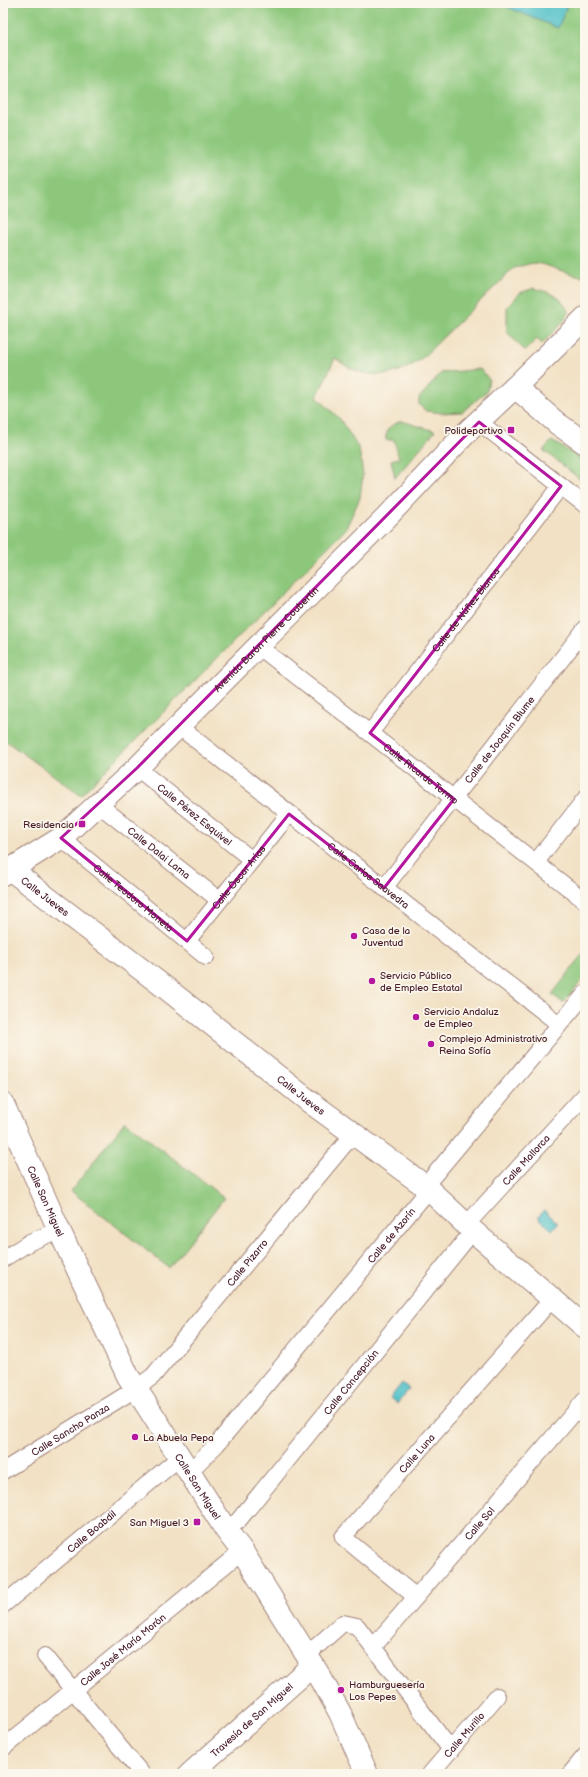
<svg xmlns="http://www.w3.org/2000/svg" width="588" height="1777" font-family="'Balsamiq Sans',sans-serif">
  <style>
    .green { fill: #8cc77c; stroke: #6b7354 }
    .water { fill: #54c2c9; stroke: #4f707a }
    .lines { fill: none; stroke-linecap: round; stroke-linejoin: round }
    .street-casing { stroke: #9e8078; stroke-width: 18 }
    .secondary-casing { stroke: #9e8078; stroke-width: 24 }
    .primary-casing { stroke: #9e8078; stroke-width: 24 }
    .street { stroke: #fff; stroke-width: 16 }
    .secondary { stroke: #fff; stroke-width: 22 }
    .primary { stroke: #fff; stroke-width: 22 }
    .marked { fill: none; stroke: #b5179e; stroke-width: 3; stroke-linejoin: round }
    .poi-dot { fill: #b5179e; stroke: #fbf7ec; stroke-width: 1.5 }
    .labels { text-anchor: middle; stroke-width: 3.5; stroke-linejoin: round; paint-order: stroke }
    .poi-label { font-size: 10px; fill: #4a1f2b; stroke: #fbf7ec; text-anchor: start }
    .street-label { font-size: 10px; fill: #4a1f2b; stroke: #fbf7ec }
  </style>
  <rect width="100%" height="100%" fill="#fbf7ec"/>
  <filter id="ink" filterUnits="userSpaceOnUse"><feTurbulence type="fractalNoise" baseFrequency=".025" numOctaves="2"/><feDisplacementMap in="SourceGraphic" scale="8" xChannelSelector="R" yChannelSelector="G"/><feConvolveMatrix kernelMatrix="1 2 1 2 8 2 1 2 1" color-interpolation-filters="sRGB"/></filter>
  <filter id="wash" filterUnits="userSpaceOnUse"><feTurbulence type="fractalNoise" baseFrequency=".012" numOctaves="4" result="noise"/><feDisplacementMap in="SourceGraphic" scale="16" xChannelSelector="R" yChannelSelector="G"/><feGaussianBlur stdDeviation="0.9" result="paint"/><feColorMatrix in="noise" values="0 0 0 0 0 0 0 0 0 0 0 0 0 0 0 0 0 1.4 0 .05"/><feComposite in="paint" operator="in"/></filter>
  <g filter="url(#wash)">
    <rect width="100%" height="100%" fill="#f2e1c4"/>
    <g class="green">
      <path d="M3 3H585V276C568 276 552 265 535 263 529 263 520 267 514 268L421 359C400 375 375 380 350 368 345 366 340 361 335 358L317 397 340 419 359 449 363 474 360 498 345 530 81 795 3 739Z"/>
      <path d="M534 288C550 293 562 295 568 312L564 321 542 344 537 339 525 351 507 332V307L520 293Z"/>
      <path d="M480 369 489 379 487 391 462 412 441 413 426 411 419 405V398L441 373Z"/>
      <path d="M402 421 435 431 395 478 391 460 399 458 394 440H386C385 428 392 424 402 421Z"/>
      <path d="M552 441 585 461V483L543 450Z"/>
      <path d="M585 952V977L563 1003 552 994Z"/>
      <path d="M125 1121 224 1198 169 1268 71 1191Z"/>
    </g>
    <g class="water">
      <path d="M497 3H568L558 28Z"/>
      <path d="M544 1210 558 1223 552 1230 538 1217Z"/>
      <path d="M402 1383 409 1389 397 1404 390 1398Z"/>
    </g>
  </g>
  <g filter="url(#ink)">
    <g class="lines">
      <g class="street-casing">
        <g id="street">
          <path d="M479 422 585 505"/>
          <path id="s1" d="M258 646 585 901"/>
          <path id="s2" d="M178 726 559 1024"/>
          <path id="s3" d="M370 733 561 486"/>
          <path id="s4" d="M137 768 252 860"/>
          <path id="s5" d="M98 804 219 900"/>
          <path id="s6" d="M61 838 206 957"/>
          <path d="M536 862 585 799"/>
          <path id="s7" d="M384 888 585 629"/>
          <path id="s8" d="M187 941 289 814"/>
          <path id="s9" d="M467 1224 585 1095"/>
          <path d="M3 1259 30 1242 59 1230"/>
          <path id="s10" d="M188 1470 196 1465 217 1444 422 1198 425 1186 585 994"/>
          <path id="s11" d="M3 1471 137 1388 153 1376 354 1133"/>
          <path id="s12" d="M226 1530 238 1521 473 1231"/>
          <path id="s13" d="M416 1597 343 1537 552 1299"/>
          <path id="s14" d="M3 1605 180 1457"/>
          <path id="s15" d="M373 1647 585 1400"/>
          <path d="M307 1655 343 1623 357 1626 451 1750"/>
          <path d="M45 1656 142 1774"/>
          <path id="s16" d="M3 1748 242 1551"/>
          <path id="s17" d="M430 1774 497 1696"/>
          <path d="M570 1774 585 1756"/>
        </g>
      </g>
      <g class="secondary-casing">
        <g id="secondary">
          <path d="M515 387 585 318"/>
          <path id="s18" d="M3 1104 59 1230 128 1376 226 1530 242 1551 319 1675 340 1713 367 1774"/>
          <path id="s19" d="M190 1774 313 1665"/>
        </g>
      </g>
      <g class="primary-casing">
        <g id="primary">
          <path id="s20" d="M11 870 167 989 310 1102 425 1186 473 1231 585 1327"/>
          <path id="s21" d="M3 874 61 838 137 768 387 517 466 433 515 387 558 424 585 443"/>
        </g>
      </g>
      <use href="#street" class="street"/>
      <use href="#secondary" class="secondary"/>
      <use href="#primary" class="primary"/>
    </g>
  </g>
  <path class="marked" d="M479 422 561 486 370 733 454 799 384 888 289 814 187 941 61 838 137 768Z"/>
  <g class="poi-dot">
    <rect x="507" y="426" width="8" height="8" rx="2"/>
    <rect x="78" y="820" width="8" height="8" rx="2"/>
    <circle cx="354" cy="936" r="4"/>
    <circle cx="372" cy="981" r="4"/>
    <circle cx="416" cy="1017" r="4"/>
    <circle cx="431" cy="1044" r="4"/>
    <circle cx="135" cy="1437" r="4"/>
    <rect x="193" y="1518" width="8" height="8" rx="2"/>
    <circle cx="341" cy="1690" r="4"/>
  </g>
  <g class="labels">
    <g class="poi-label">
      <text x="503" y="434" text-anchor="end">Polideportivo</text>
      <text x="74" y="828" text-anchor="end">Residencia</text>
      <text x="362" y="934">Casa de la<tspan x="362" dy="12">Juventud</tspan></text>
      <text x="380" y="979">Servicio Público<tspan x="380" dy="12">de Empleo Estatal</tspan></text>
      <text x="424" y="1015">Servicio Andaluz<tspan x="424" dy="12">de Empleo</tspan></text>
      <text x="439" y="1042">Complejo Administrativo<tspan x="439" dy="12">Reina Sofía</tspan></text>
      <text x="143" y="1441">La Abuela Pepa</text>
      <text x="189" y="1526" text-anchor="end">San Miguel 3</text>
      <text x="349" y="1688">Hamburguesería<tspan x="349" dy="12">Los Pepes</tspan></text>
    </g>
    <g class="street-label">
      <text dy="4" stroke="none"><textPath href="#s3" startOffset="156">Calle de Núñez Blanca</textPath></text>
      <text dy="4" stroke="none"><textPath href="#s21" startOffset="354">Avenida Barón Pierre Coubertin</textPath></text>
      <text dy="4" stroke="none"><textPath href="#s7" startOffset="188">Calle de Joaquín Blume</textPath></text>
      <text dy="4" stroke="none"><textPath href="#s1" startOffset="207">Calle Ricardo Tormo</textPath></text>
      <text dy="4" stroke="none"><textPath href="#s4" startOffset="74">Calle Pérez Esquivel</textPath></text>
      <text dy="4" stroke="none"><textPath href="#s5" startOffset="78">Calle Dalai Lama</textPath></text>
      <text dy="4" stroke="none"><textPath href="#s2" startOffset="242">Calle Carlos Saavedra</textPath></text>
      <text dy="4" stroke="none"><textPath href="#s8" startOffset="82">Calle Óscar Arias</textPath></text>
      <text dy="4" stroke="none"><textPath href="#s20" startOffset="43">Calle Jueves</textPath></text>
      <text dy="4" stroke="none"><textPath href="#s6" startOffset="94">Calle Teodoro Moneta</textPath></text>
      <text dy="4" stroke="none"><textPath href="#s20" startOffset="367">Calle Jueves</textPath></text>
      <text dy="4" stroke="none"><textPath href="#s9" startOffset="87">Calle Mallorca</textPath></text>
      <text dy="4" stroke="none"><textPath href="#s18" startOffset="106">Calle San Miguel</textPath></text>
      <text dy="4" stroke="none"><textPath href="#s10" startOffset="311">Calle de Azorín</textPath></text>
      <text dy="4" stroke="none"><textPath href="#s11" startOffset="325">Calle Pizarro</textPath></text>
      <text dy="4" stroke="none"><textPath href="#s12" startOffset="194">Calle Concepción</textPath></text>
      <text dy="4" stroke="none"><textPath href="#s11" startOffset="79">Calle Sancho Panza</textPath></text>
      <text dy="4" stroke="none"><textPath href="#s13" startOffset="206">Calle Luna</textPath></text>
      <text dy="4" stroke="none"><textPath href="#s18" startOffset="430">Calle San Miguel</textPath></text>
      <text dy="4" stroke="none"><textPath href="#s15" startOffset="163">Calle Sol</textPath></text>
      <text dy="4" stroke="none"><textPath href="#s14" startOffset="115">Calle Boabdil</textPath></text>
      <text dy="4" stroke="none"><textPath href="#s16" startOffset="155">Calle José María Morón</textPath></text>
      <text dy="4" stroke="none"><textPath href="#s19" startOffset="82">Travesía de San Miguel</textPath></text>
      <text dy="4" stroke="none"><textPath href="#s17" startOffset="52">Calle Murillo</textPath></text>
    </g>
  </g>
  <rect width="588" height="1777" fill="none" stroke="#fbf7ec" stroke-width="16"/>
</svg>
